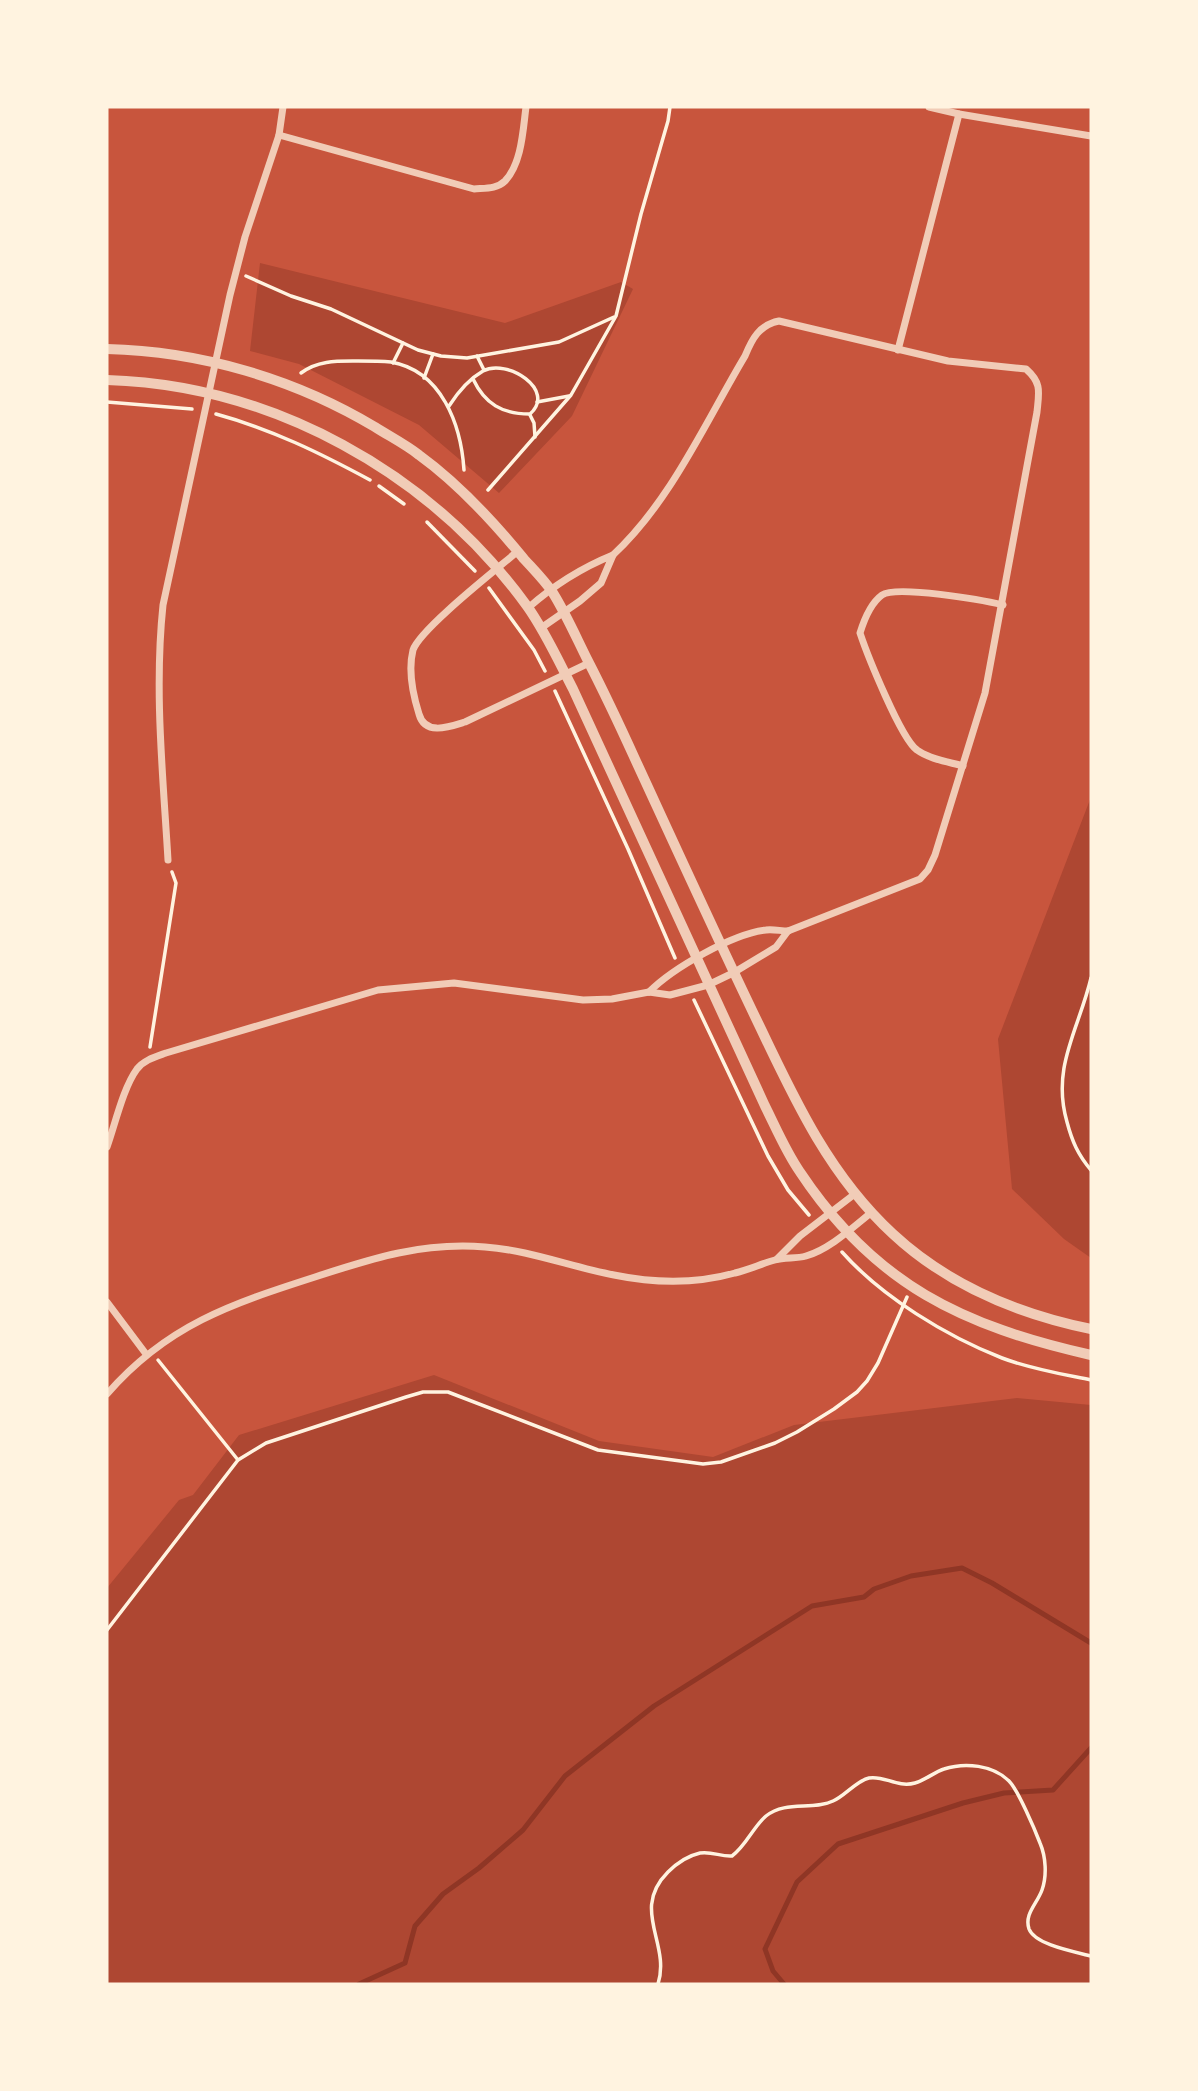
<svg xmlns="http://www.w3.org/2000/svg" width="1198" height="2091" font-family="'Work Sans',sans-serif">
  <style>
    .green { fill: #ae4732 }
    .lines { fill: none; stroke-linecap: round; stroke-linejoin: round }
    .stream { stroke: #8f3625; stroke-width: 5 }
    .path { stroke: #fff3e0; stroke-width: 3.5 }
    .minor { stroke: #f1ccb7; stroke-width: 7 }
    .tertiary { stroke: #f1ccb7; stroke-width: 10 }
  </style>
  <rect width="100%" height="100%" fill="#c8553d"/>
  <g class="green">
    <path d="M260 263 505 323 621 282 633 289 572 416 499 493 419 425 299 364 250 351Z"/>
    <path d="M1091 797V1258L1064 1239 1012 1189 998 1039Z"/>
    <path d="M434 1375 599 1441 713 1457 794 1425 1017 1398 1091 1405V1984H107V1588L179 1500 193 1495 239 1435Z"/>
  </g>
  <g class="lines">
    <g class="stream">
      <path d="M359 1984 405 1963 415 1926 443 1894 479 1868 523 1830 565 1776 654 1706 812 1606 864 1597 874 1589 911 1576 962 1568 992 1583 1091 1643"/>
      <path d="M784 1984 773 1971 765 1949 797 1882 838 1844 963 1803 1004 1793 1053 1790 1091 1748"/>
    </g>
    <g class="path">
      <path d="M246 276 291 296 331 309 418 350 441 356 467 358 559 342 614 317"/>
      <path d="M477 356 484 370"/>
      <path d="M393 363 403 343"/>
      <path d="M301 373C318 360 338 361 358 361 369 361 380 361 391 362 442 371 461 425 464 470"/>
      <path d="M424 378 433 354"/>
      <path d="M107 402 192 409"/>
      <path d="M537 402 569 396"/>
      <path d="M449 406C458 392 469 379 483 371 507 358 557 390 530 414 502 414 485 404 473 379"/>
      <path d="M216 414C271 429 320 453 370 480"/>
      <path d="M530 415 534 423 535 437"/>
      <path d="M379 486 404 504"/>
      <path d="M488 490 571 395 616 316 641 214 668 121 670 107"/>
      <path d="M427 522 475 571"/>
      <path d="M489 588 534 650 545 671"/>
      <path d="M555 691 628 849 675 958"/>
      <path d="M1091 978C1079 1029 1051 1067 1067 1122 1072 1141 1078 1155 1091 1170"/>
      <path d="M694 1000 768 1156 788 1190 809 1215"/>
      <path d="M150 1047 176 883 172 872"/>
      <path d="M842 1252C882 1297 946 1336 1002 1358 1031 1369 1062 1374 1091 1380"/>
      <path d="M158 1360 238 1460"/>
      <path d="M107 1630 238 1460 266 1443 406 1397 423 1392H448L598 1450 703 1464 721 1462 775 1443 797 1432 834 1409 857 1392 867 1381 878 1363 907 1297"/>
      <path d="M658 1984C671 1943 630 1910 668 1872 677 1863 687 1856 700 1853 712 1851 721 1857 732 1856 746 1846 753 1827 766 1816 786 1800 812 1811 833 1801 845 1796 856 1781 869 1778 884 1775 897 1788 915 1783 926 1780 934 1772 944 1769 965 1762 993 1765 1009 1781 1018 1790 1035 1830 1040 1843 1046 1857 1047 1876 1042 1890 1037 1904 1024 1914 1029 1929 1035 1945 1076 1952 1091 1956"/>
    </g>
    <g class="minor">
      <path d="M929 107 959 114 1091 136"/>
      <path d="M279 135 474 189C485 188 497 189 505 181 522 163 523 129 526 107"/>
      <path d="M898 350 959 114"/>
      <path d="M518 551C497 569 420 629 413 650 408 670 413 695 419 714 425 736 449 727 465 722L589 663"/>
      <path d="M528 608C554 585 581 568 613 555L601 583 580 601 541 628"/>
      <path d="M963 766C949 762 929 759 917 750 901 739 867 654 860 633 864 620 871 603 882 595 896 585 983 600 1003 605"/>
      <path d="M168 860C163 775 154 690 163 605L230 295 245 237 279 135 283 107"/>
      <path d="M649 992C673 968 732 934 766 930 773 929 781 931 788 931"/>
      <path d="M107 1147C115 1125 123 1088 137 1069 144 1060 155 1057 166 1053L378 990 454 983 583 1000 612 999 649 992 670 995 708 985 733 973 776 947 788 931 920 879 928 870 935 855 985 693 1037 412C1039 392 1042 383 1026 369L948 361 779 321C759 325 752 339 745 356 705 423 671 501 613 555"/>
      <path d="M777 1259 800 1236 856 1193"/>
      <path d="M107 1302 146 1354"/>
      <path d="M107 1394C167 1325 231 1304 315 1277 373 1258 423 1242 485 1247 529 1250 571 1267 614 1275 653 1283 696 1284 735 1273 748 1270 761 1264 775 1260 785 1257 796 1259 806 1256 830 1249 853 1227 872 1212"/>
    </g>
    <g class="tertiary">
      <path d="M107 349C200 351 295 379 375 427 389 436 405 444 419 455 459 484 493 521 524 559 534 570 545 581 553 593 566 614 576 637 587 659 604 692 620 726 635 759 677 850 718 940 761 1029 796 1103 831 1177 893 1234 949 1286 1018 1314 1091 1329"/>
      <path d="M107 380C272 385 430 472 527 606 545 631 559 662 573 689L765 1106C776 1128 786 1152 800 1172 875 1285 963 1326 1091 1355"/>
    </g>
  </g>
  <rect width="1198" height="2091" fill="none" stroke="#fff3e0" stroke-width="217"/>
</svg>
